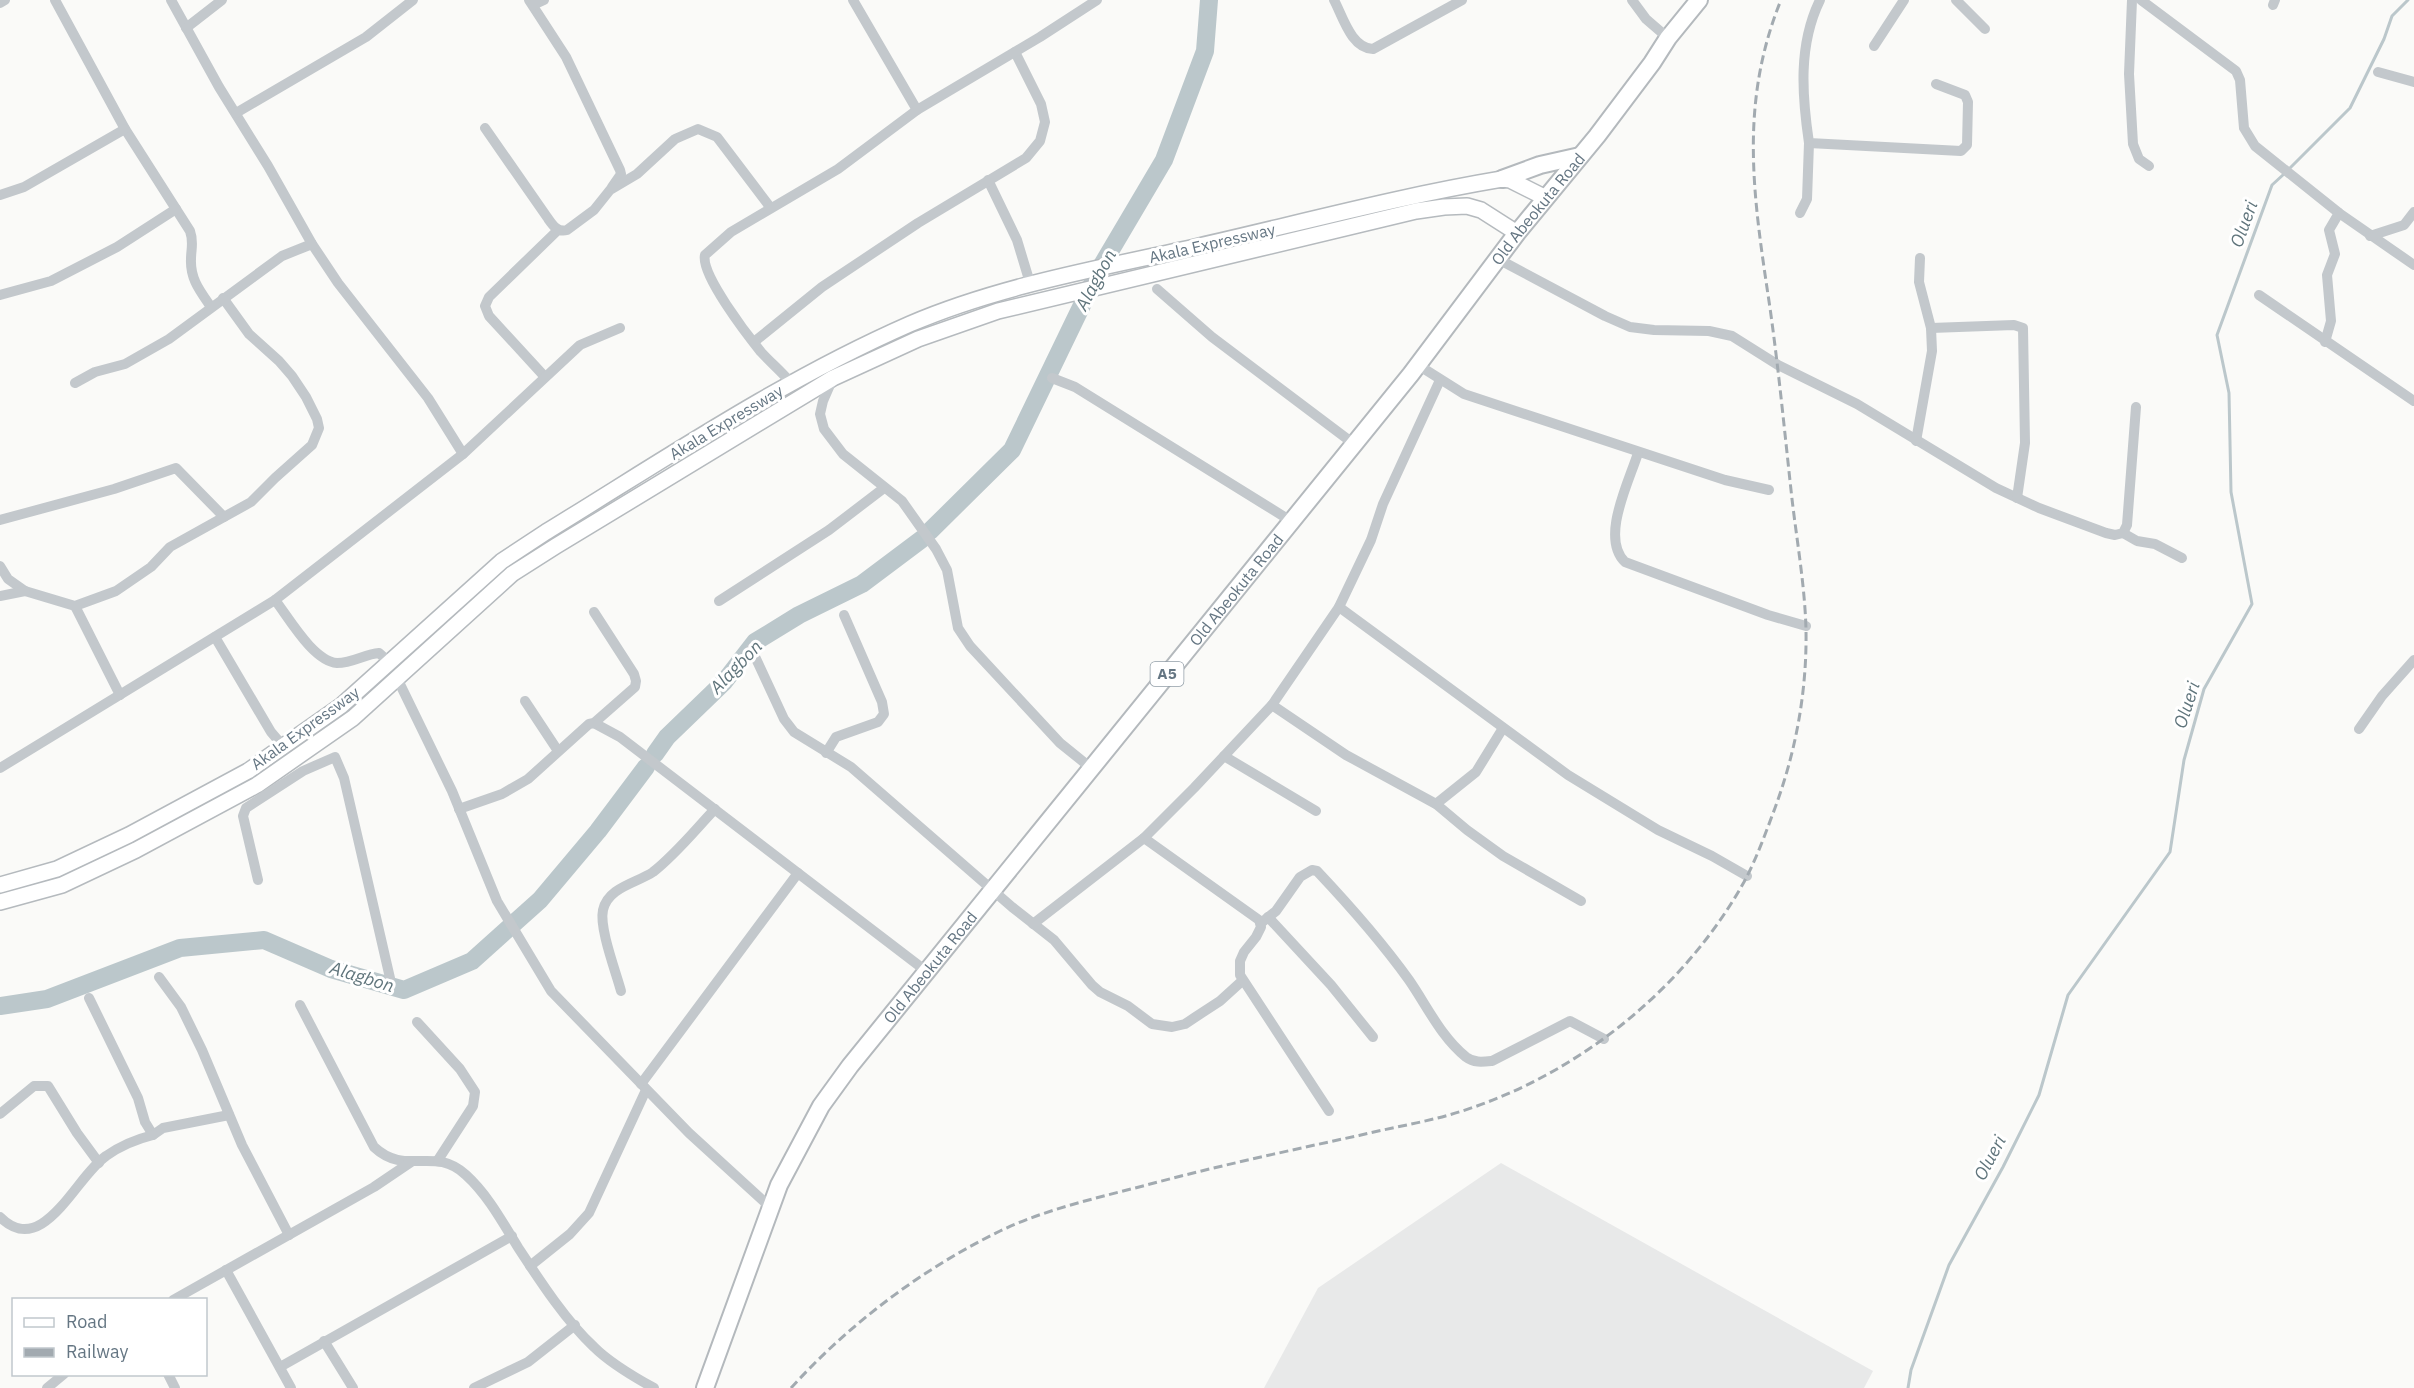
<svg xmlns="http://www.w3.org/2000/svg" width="2414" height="1388" font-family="'IBM Plex Sans',sans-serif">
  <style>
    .built { fill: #e8e9e9 }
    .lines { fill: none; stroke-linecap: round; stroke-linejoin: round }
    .stream { stroke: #bbc7cb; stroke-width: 3 }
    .river { stroke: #bbc7cb; stroke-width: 18 }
    .primary-casing { stroke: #b5babe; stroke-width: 18 }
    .trunk-casing { stroke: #b4b9bd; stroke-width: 20 }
    .minor { stroke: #c3c8cc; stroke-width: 10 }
    .primary { stroke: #fff; stroke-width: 15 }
    .trunk { stroke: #fff; stroke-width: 16 }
    .rail { stroke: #a2aab0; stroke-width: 3; stroke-dasharray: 9 4.5; stroke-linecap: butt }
    .labels { text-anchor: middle; stroke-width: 6; stroke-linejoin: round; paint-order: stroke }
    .shield { fill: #fff; stroke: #939fa8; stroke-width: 1.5 }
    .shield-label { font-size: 15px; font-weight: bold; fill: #657683 }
    .street-label { font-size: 16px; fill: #657683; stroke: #fff }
    .water-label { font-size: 18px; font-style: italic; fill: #60757c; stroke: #fff }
  </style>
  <rect width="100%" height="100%" fill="#fafaf8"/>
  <path class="built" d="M1501 1163 1873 1371 1864 1388H1264L1318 1288Z"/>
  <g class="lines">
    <g class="stream">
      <path d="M2289 169 2350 108 2384 39 2392 16 2408 0"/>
      <path d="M1908 1388 1911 1370 1949 1265 2003 1167 2039 1095 2068 995 2170 852 2184 760 2204 689 2252 604 2231 492 2229 393 2217 335 2272 185 2284 174"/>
    </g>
    <g class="river">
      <path d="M930 531 1012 450 1099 270 1164 160 1205 51 1209 0"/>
      <path d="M655 754 667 737 724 682 755 642 799 615 862 584 922 539"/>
      <path d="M0 1006 47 999 180 948 264 940 331 969 404 990 472 961 540 900 598 831 646 767"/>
    </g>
    <g class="primary-casing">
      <g id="primary">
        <path d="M0 885 57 869 129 835 248 771 342 705 502 561 546 532C665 459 782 380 910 324 1001 285 1102 268 1199 246 1300 223 1400 196 1502 179L1510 180 1546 198"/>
        <path d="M0 902 62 885 136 850 257 785 353 718 512 574 556 546 833 378 918 339 998 311 1416 211 1444 207 1467 206 1481 210 1517 233"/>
      </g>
    </g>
    <g class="trunk-casing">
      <g id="trunk">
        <path d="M1502 179 1540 165 1580 156"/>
        <path id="s1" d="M705 1388 779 1185 821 1106 850 1066 1411 374 1517 233 1597 136 1652 63 1668 38 1699 0"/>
      </g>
    </g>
    <g class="minor">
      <path d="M55 0 125 129 190 231C194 242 191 249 191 259 190 279 200 291 211 307"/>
      <path d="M171 0 219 87 268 166 312 244 338 283 428 398 463 454"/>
      <path d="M529 0 566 57 620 170 621 174 612 187"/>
      <path d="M853 0 917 110"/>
      <path d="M1334 0C1343 17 1351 48 1373 49L1462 0"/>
      <path d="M1632 0 1646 19 1668 38"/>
      <path d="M1820 0C1798 45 1802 95 1809 143L1961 151 1967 145 1968 102 1965 95 1936 84"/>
      <path d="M1956 0 1985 29"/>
      <path d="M2132 0 2129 74 2133 144 2139 159 2149 166"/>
      <path d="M2141 0 2236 71 2240 80 2244 128 2255 146 2339 213 2414 265"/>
      <path d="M0 3 5 0"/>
      <path d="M533 5 544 0"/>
      <path d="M2273 5 2275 0"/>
      <path d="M186 28 222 0"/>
      <path d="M1874 46 1904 0"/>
      <path d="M2378 72 2414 82"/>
      <path d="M236 113 366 37 413 0"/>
      <path d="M485 128 547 217C552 224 557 233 567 230L594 210 610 190 637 174 675 139 698 129 717 137 770 207"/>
      <path d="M988 180 1017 240 1030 283"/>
      <path d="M0 195 24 187 125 129"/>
      <path d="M1800 213 1807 199 1809 143"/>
      <path d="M2370 236 2404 225 2414 212"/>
      <path d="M1498 259 1605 316 1630 327 1654 330 1709 331 1732 336 1778 365 1857 404 1996 488 2039 508 2106 533 2115 535 2123 533 2127 525 2136 407"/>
      <path d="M1157 289 1212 337 1354 444"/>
      <path d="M0 295 51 281 117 247 176 209"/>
      <path d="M2259 295 2414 401"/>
      <path d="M1931 328 2014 325 2023 328 2025 443 2017 498"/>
      <path d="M754 342 822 287 918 223 1026 158 1040 141 1045 122 1041 104 1015 52"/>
      <path d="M2325 342 2331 321 2327 275 2335 254 2329 230 2339 213"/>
      <path d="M1418 365 1464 394 1725 480 1769 490"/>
      <path d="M545 377 489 316 485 306 489 297 558 230"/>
      <path d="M833 378 823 401 820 414 824 429 843 454 902 501 936 549 947 570 958 628 970 646 1060 743 1091 768"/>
      <path d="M1052 378 1075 387 1291 521"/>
      <path d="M75 383 95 372 125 364 169 339 282 256 312 244"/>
      <path d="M791 383C782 372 771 363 761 352 748 336 700 274 705 255L731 232 838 169 917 110 1040 37 1097 0"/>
      <path d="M1916 441 1932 351 1931 328 1919 282 1920 258"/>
      <path d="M1638 453C1629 482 1600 538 1625 562L1768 615 1806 626"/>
      <path d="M0 520 114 489 176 468 224 517"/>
      <path d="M2123 533 2137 541 2155 544 2182 558"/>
      <path d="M0 566 8 579 25 591 75 606 116 591 151 567 170 547 251 502 275 478 312 445 319 428 317 419 306 397 292 376 279 361 249 334 223 298"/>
      <path d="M0 596 25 591"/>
      <path d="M275 600C289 618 313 661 337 663 353 663 365 654 379 653L389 662"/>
      <path d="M719 601 829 530 884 488"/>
      <path d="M75 606 120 695"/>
      <path d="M1339 607 1568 775 1658 830 1712 856 1747 876"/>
      <path d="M215 637 271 732 283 746"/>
      <path d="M751 648 784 719 794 732 851 767 1012 907 1054 940 1092 985 1100 992 1128 1006 1152 1024 1172 1027 1185 1024 1194 1018 1220 1001 1242 981"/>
      <path d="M397 678 452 791 497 901 551 991 689 1133 770 1207"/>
      <path d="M525 701 558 751"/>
      <path d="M1272 705 1346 755 1436 804 1467 830 1503 856 1581 901"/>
      <path d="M594 723 620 737 926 971"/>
      <path d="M2359 729 2382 696 2414 660"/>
      <path d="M826 753 836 737 878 722 884 714 882 702 844 615"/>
      <path d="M1224 756 1316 811"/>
      <path d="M0 768 275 600 463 454 580 345 620 328"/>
      <path d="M1436 804 1476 772 1503 728"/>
      <path d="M459 809 502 794 528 779 589 724 594 723 635 687 636 681 634 674 594 612"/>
      <path d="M1144 838 1259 920 1261 927 1256 937 1244 952 1240 961V975L1329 1111"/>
      <path d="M258 880 243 816 246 808 303 771 335 757 344 778 390 978"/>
      <path d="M1268 917 1331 985 1373 1037"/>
      <path d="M1261 923 1276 911 1300 877 1312 870 1317 871C1350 906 1381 941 1409 980 1427 1006 1441 1037 1466 1057 1474 1063 1482 1062 1492 1061L1570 1021 1604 1039"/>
      <path d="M1033 924 1144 838 1194 788 1272 705 1339 607 1371 540 1383 504 1440 380"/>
      <path d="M159 977 181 1007 202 1050 242 1145 289 1235"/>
      <path d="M621 991C616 972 599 928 603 910 608 887 637 883 653 872 676 854 695 830 715 809"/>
      <path d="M89 998 138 1098 145 1122 153 1135 163 1128 229 1115"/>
      <path d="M300 1005 374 1147C406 1177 434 1145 466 1175 488 1195 503 1223 519 1249 540 1281 566 1321 594 1347 610 1363 634 1377 654 1388"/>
      <path d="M417 1022 460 1069 475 1092 473 1106 438 1160"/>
      <path d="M641 1084 798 873"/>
      <path d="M0 1114 34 1086H48L77 1133 99 1163"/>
      <path d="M0 1217C43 1260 76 1176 106 1156 120 1146 137 1139 153 1135"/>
      <path d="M530 1266 570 1234 589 1213 646 1090"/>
      <path d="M226 1270 291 1388"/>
      <path d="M173 1300 374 1187 411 1162"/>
      <path d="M324 1341 353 1388"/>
      <path d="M280 1367 512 1236"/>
      <path d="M168 1374 175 1388"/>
      <path d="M47 1388 64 1374"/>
      <path d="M474 1388 528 1362 575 1325"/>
    </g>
    <use href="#primary" class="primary"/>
    <use href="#trunk" class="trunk"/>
    <path class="rail" d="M791 1388C849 1324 922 1269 1000 1231 1048 1208 1102 1197 1154 1183 1222 1165 1292 1150 1361 1135 1390 1128 1420 1123 1449 1115 1571 1080 1682 993 1744 882 1756 860 1766 832 1775 808 1796 751 1807 691 1806 630 1805 587 1797 542 1792 499 1785 436 1779 372 1770 308 1754 200 1738 106 1781 0"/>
  </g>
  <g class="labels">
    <rect class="shield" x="1150.5" y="662" width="33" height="24" rx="4.5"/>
    <g class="shield-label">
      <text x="1167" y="679">A5</text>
    </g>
    <g class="street-label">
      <text dy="6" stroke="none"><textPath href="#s1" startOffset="1454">Old Abeokuta Road</textPath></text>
      <text transform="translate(1212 243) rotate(-13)" y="6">Akala Expressway</text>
      <text transform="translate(726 422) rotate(-31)" y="6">Akala Expressway</text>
      <text dy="6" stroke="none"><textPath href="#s1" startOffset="968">Old Abeokuta Road</textPath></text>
      <text transform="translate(305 728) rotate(-36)" y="6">Akala Expressway</text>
      <text dy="6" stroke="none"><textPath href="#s1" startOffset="482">Old Abeokuta Road</textPath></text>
    </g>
    <g class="water-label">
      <text transform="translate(2244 224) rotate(-70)" y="6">Olueri</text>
      <text transform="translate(1096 280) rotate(-62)" y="6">Alagbon</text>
      <text transform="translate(736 667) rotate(-46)" y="6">Alagbon</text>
      <text transform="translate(2187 705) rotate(-72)" y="6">Olueri</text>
      <text transform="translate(362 977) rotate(17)" y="6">Alagbon</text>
      <text transform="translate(1990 1158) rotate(-62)" y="6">Olueri</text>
    </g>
  </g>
  <rect x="12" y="1298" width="195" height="78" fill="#ffffff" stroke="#c1c8cd" stroke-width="1.5"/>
  <rect x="24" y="1318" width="30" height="9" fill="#ffffff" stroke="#c1c8cd" stroke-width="1.5"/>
  <text x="66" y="1328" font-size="18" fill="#657683">Road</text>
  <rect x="24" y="1348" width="30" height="9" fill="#a2aab0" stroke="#c1c8cd" stroke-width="1.5"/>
  <text x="66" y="1358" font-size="18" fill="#657683">Railway</text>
</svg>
